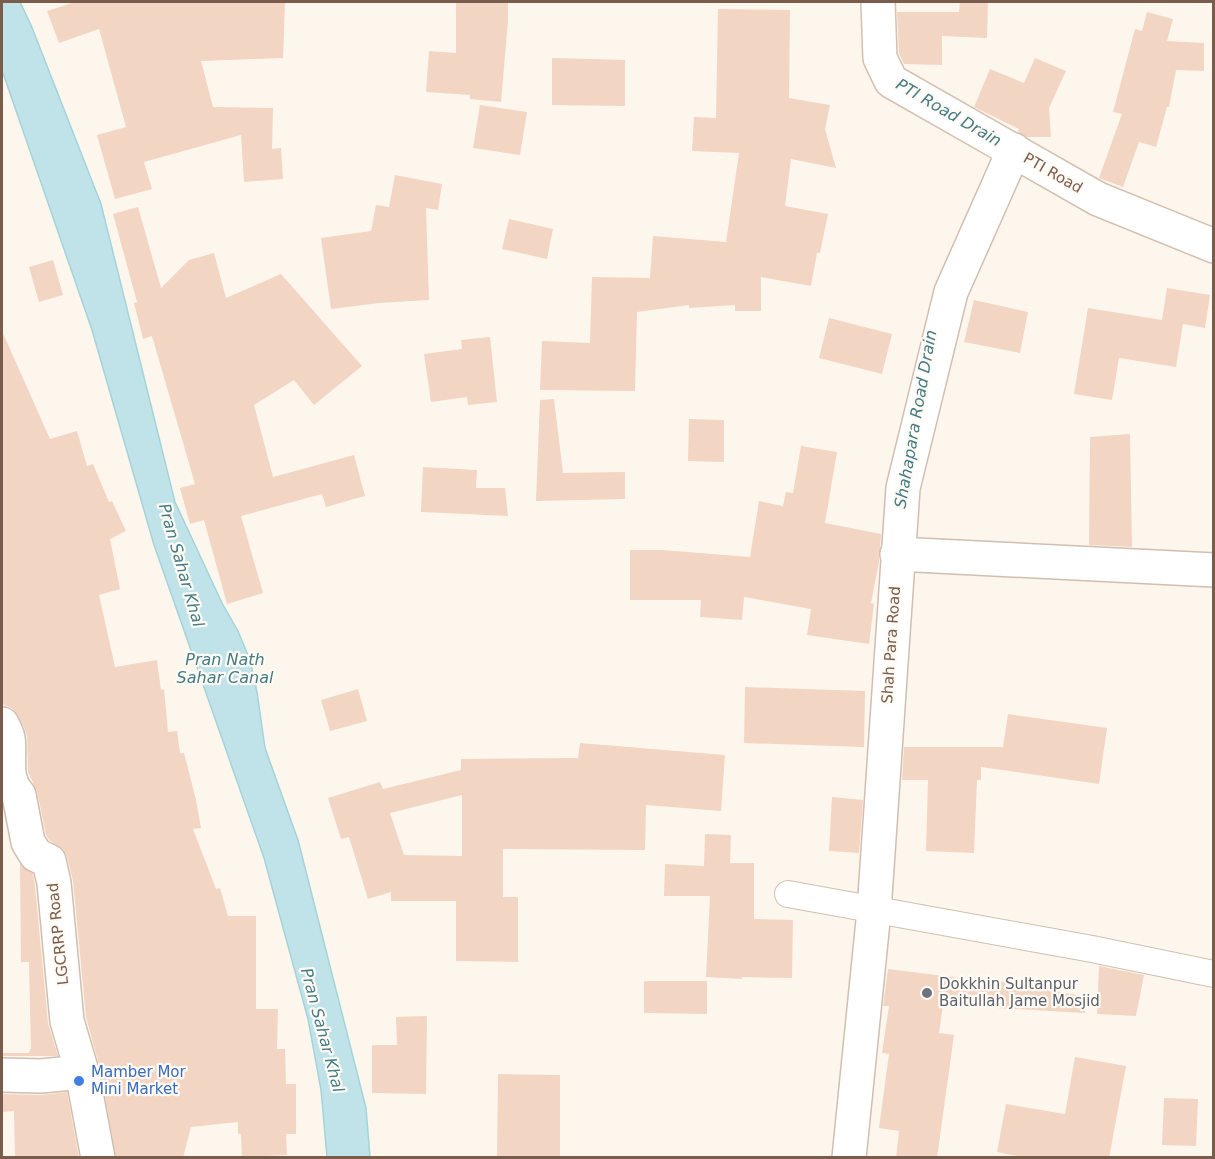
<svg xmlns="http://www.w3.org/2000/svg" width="1215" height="1159" font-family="'DejaVu Sans',sans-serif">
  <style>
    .water { fill: #bfe3e8; stroke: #a5d3da; stroke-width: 1.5 }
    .building { fill: #f3d5c3; fill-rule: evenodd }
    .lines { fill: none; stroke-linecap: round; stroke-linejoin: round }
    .minor-casing { stroke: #d1beb0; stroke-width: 28 }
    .tertiary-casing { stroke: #d1beb0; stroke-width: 36 }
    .secondary-casing { stroke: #d6c0b0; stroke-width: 36 }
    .minor { stroke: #fff; stroke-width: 26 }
    .tertiary { stroke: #fff; stroke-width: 33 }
    .secondary { stroke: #fff; stroke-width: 33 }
    .worship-dot { fill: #6b7280; stroke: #fffaf3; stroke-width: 2 }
    .shop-dot { fill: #3f7fe0; stroke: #fffaf3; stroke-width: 2 }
    .labels { text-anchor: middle; stroke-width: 4.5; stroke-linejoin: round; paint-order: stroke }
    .street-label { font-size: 15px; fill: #7a5c4d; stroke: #fffaf3 }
    .worship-label { font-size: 15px; fill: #5b616d; stroke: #fffaf3; text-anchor: start }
    .shop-label { font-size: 15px; fill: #366cbe; stroke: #fffaf3; text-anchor: start }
    .water-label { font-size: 16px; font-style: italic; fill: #437c86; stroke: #fffaf3 }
  </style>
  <rect width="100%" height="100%" fill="#fdf6ec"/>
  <path class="water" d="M2 2H20L31 25 101 204 175 502 222 603 238 631 250 660 257 692 265 748 298 840 366 1108 370 1157H327L321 1090 308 1019 264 858 154 545 92 330 2 70Z"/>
  <g class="building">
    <path d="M75 2H285L283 58 201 61 213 107 273 108 272 149 281 148 283 179 244 182 241 135 144 162 152 189 115 199 97 135 126 127 99 29 59 43 47 11Z"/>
    <path d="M456 2H508V21L501 102 470 99V95L426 92 429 51 456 53Z"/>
    <path d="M960 2H988L987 38 942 36V65L904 64 899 53 897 12H959Z"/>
    <path d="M718 9 790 10 789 98 830 105 825 129 836 168 791 159 785 206 828 214 820 253H817L811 286 761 277V311H735V305L689 308V305L637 312 635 391 540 390 542 341 590 343 592 277 650 278 653 236 726 242 739 153 692 151 694 117 716 118Z"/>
    <path d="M1147 12 1173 19 1167 41 1204 43V71L1176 70 1169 107H1167L1156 147 1139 142 1123 187 1099 178 1122 114 1113 112 1135 29 1142 31Z"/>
    <path d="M552 58 625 60V106L552 105Z"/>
    <path d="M1035 58 1066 71 1049 108 1051 137H1027L1018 132 1019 129 974 107 990 69 1024 83Z"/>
    <path d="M480 105 527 112 520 155 473 148Z"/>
    <path d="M395 175 442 184 438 210 426 208 429 300 379 303 331 309 321 238 371 231 376 205 389 207Z"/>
    <path d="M138 207 161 288 189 260 214 253 226 298 281 274 362 366 314 405 294 380 254 405 273 477 354 455 365 496 326 507 322 494 241 516 263 593 227 604 204 520 190 524 180 488 195 484 152 336 143 339 134 303 137 302 113 214Z"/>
    <path d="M509 219 553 229 547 259 502 249Z"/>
    <path d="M53 260 63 295 39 302 29 267Z"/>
    <path d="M1167 288 1210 295 1205 328 1183 324 1176 367 1119 358 1112 400 1074 394 1088 308 1162 320Z"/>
    <path d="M974 300 1028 312 1020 353 964 342Z"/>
    <path d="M829 318 892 334 882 374 819 358Z"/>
    <path d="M2 331 50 439 77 431 87 466 93 464 109 502 112 501 126 531 110 539 120 589 99 595 115 667 157 660 161 690 164 689 168 732 177 731 180 753H184L196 800 201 828 193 829 216 889 220 888 228 916H256V1009H278L277 1049H285L286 1084H296V1134H286L287 1155 242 1157 241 1134H238V1122L191 1127 183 1158H116L100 1069 86 1017 73 881 67 857 63 849 49 840 46 835 37 791 28 772 27 736 23 725 13 709 2 704Z"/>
    <path d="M490 337 497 402 468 405 467 397 431 402 424 354 462 349 461 340Z"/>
    <path d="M554 399 563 473 625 472V499L536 501 540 400Z"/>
    <path d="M689 419 724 420V462L688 461Z"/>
    <path d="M1130 434 1132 547 1089 545 1090 437Z"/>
    <path d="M801 446 837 452 825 523 881 534 879 562 871 603 874 604 869 644 807 635 811 609 744 597 742 620 700 617 701 600H630V550H662L750 557 759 501 783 506 786 492 793 493Z"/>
    <path d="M423 467 477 470 476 488H505L508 516 421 512Z"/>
    <path d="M745 687 865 691 864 747 744 743Z"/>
    <path d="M358 689 367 721 330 731 321 700Z"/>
    <path d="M1008 714 1107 728 1099 784 981 767V780H977L974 853 926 851 928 780H902L904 747H1003Z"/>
    <path d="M580 743 725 755 721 811 646 805 645 850 503 849V897H518V962L456 961V901H391V892L368 899 349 837 341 839 328 798 380 782 383 789 461 770V759L578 758ZM462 795V856L404 855 390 813Z"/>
    <path d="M832 797 863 800 859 853 829 851Z"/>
    <path d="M705 834 731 835 730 863H754V919L793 920 792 978 742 977V979L706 977 710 896H664L665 864 704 866Z"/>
    <path d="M20 864 33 874 35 886 48 1023 58 1056H2V1053H29L30 1049H31L29 962H21Z"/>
    <path d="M1099 966 1144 975 1136 1016 1097 1014Z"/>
    <path d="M888 969 993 982 994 980 1087 997 1085 1013 943 1005 939 1033 954 1035 937 1158H896L899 1131 879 1128 889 1054 882 1053 889 1006H883Z"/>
    <path d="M644 981H707V1014L644 1013Z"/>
    <path d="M427 1016 426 1094 372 1093V1045H397L396 1017Z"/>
    <path d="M1075 1057 1126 1066 1109 1158H1026L997 1152 1006 1104 1065 1114Z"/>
    <path d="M498 1074 560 1075V1158H497Z"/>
    <path d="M67 1092 79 1158H15L14 1111 2 1112V1094L41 1095Z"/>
    <path d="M1164 1098 1198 1099 1196 1146 1162 1145Z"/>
  </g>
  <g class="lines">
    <g class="minor-casing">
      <path id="minor" d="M788 894 1092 949 1214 974"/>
    </g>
    <g class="tertiary-casing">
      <g id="tertiary">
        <path d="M897 554 1214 570"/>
        <path d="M2 724C4 728 7 733 8 738 11 757 3 779 19 795L28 842 36 855 49 861 54 883 67 1021 82 1072 98 1158"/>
        <path d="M2 1075 41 1076 82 1072"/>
        <path d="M849 1158 874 911 903 488 951 292 1014 150"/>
      </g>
    </g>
    <g class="secondary-casing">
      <path id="secondary" d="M878 2 880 58 891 81 1098 199 1214 246"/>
    </g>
    <use href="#minor" class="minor"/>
    <use href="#tertiary" class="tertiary"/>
    <use href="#secondary" class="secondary"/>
  </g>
  <circle class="worship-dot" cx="927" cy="993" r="6"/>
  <circle class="shop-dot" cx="79" cy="1081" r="6"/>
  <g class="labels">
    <g class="street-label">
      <text transform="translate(1053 173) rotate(30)" y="5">PTI Road</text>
      <text transform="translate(891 645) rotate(-86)" y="5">Shah Para Road</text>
      <text transform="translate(58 934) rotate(-96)" y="5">LGCRRP Road</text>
    </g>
    <g class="worship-label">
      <text x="939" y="989">Dokkhin Sultanpur<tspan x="939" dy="17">Baitullah Jame Mosjid</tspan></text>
    </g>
    <g class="shop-label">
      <text x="91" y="1077">Mamber Mor<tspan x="91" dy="17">Mini Market</tspan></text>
    </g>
    <g class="water-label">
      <text transform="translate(949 112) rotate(30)" y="6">PTI Road Drain</text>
      <text transform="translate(915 419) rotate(-80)" y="6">Shahapara Road Drain</text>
      <text transform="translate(182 565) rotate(74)" y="6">Pran Sahar Khal</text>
      <text x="225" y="665">Pran Nath<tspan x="225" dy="18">Sahar Canal</tspan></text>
      <text transform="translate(323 1030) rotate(75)" y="6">Pran Sahar Khal</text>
    </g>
  </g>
  <rect width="1215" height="1159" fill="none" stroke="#7a5c4d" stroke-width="6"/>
</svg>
